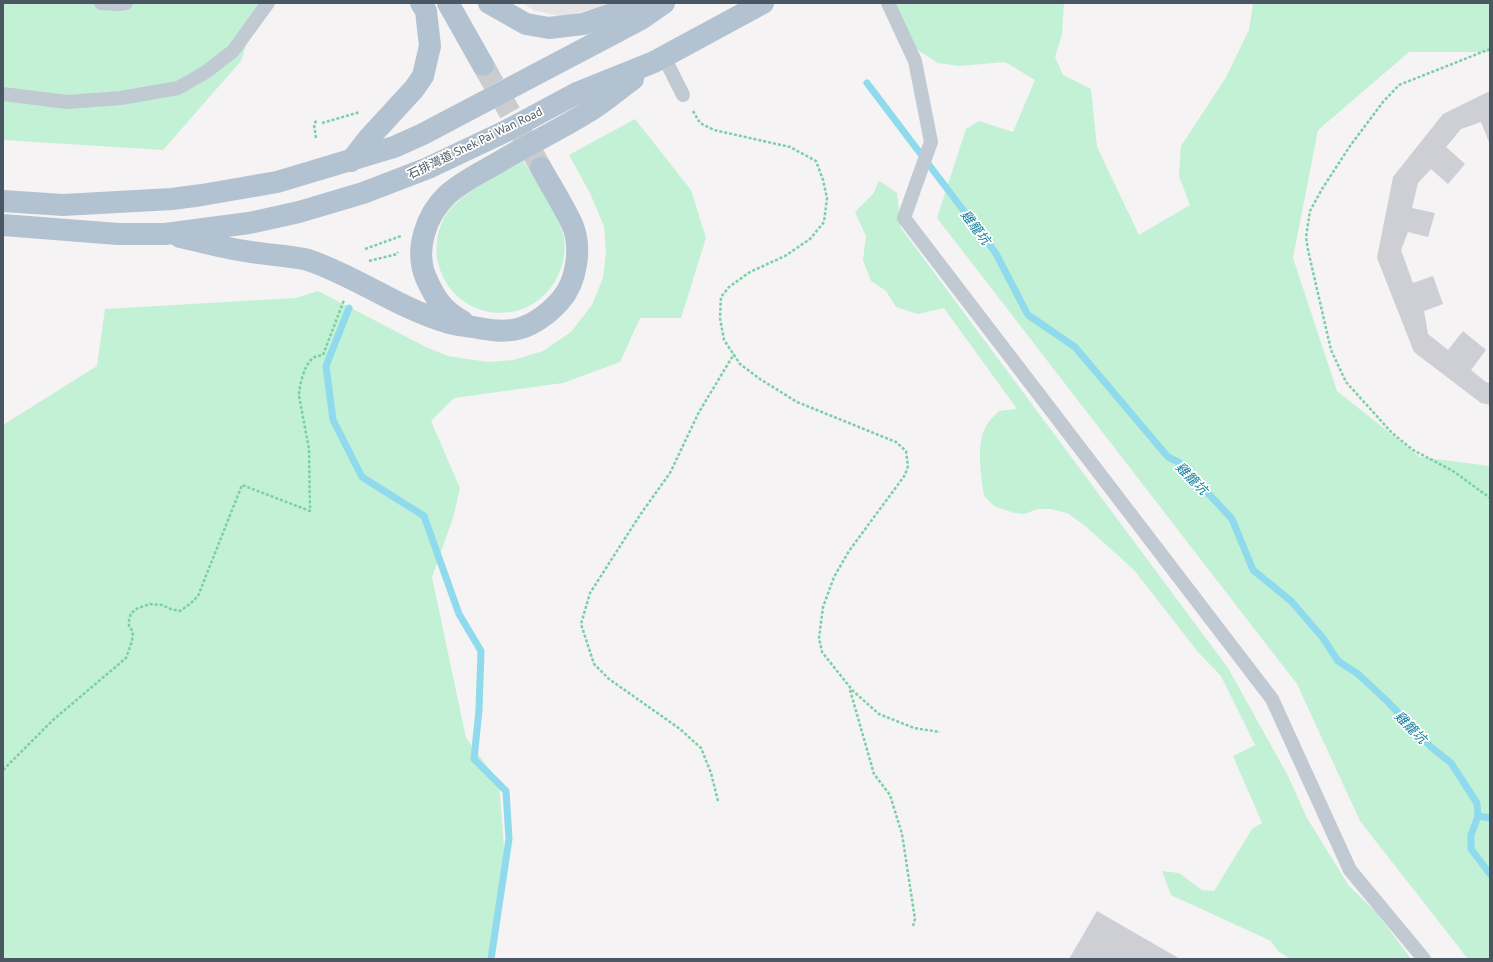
<svg xmlns="http://www.w3.org/2000/svg" width="1493" height="962" font-family="'PT Sans','Noto Sans TC',sans-serif">
  <style>
    .education { fill: #e6e4e5 }
    .green { fill: #c3f1d5 }
    .lines { fill: none; stroke-linecap: round; stroke-linejoin: round }
    .stream { stroke: #90daee; stroke-width: 7 }
    .building { fill: #cdcfd5 }
    .primary-tunnel { stroke: #caccce; stroke-width: 22; stroke-dasharray: 22 11; stroke-linecap: butt }
    .path { stroke: #7ad0a6; stroke-width: 2.5; stroke-dasharray: 3 2; stroke-linecap: butt }
    .service { stroke: #c1cad2; stroke-width: 14 }
    .primary { stroke: #b3c2d1; stroke-width: 22 }
    .labels { text-anchor: middle; stroke-width: 3.5; stroke-linejoin: round; paint-order: stroke }
    .street-label { font-size: 12px; fill: #4a5661; stroke: #fff }
    .water-label { font-size: 13px; font-style: italic; fill: #0c7c9b; stroke: #fff }
  </style>
  <rect width="100%" height="100%" fill="#f5f3f3"/>
  <path class="education" d="M523 3H608L602 6 563 17 533 10Z"/>
  <g class="green">
    <path d="M3 3H259L241 61 163 150 3 140Z"/>
    <path d="M896 3H1064L1062 35 1055 57 1063 75 1091 89 1097 147 1139 235 1190 205 1179 176 1181 146 1225 79 1249 30 1253 3H1490V52H1409L1318 130 1293 258 1337 391 1420 457 1490 466V959H1468L1360 821 1297 684 937 218 966 129 979 121 1013 132 1035 80 1005 62 959 66 938 63 905 42 896 22Z"/>
    <path d="M635 119 691 190 706 238 681 318H640L620 362 563 383 454 398 431 421 460 488 453 518 432 577 466 738 499 782 505 861 493 959H3V425L97 366 105 309 296 298 318 291 426 347 448 356 488 362 513 360 543 351 571 332 592 305 603 278 606 252 604 226 590 193 569 155Z"/>
    <path d="M523 161C538 185 557 210 564 238 566 248 564 262 560 271 535 333 449 324 437 258 435 242 439 222 450 209 468 189 499 175 523 161Z"/>
    <path d="M879 181 897 193 901 228 1228 668 1287 774 1307 818 1349 886 1377 913 1411 959H1290L1278 951 1271 941 1171 895 1162 871 1179 873 1202 890 1214 891 1252 829 1262 823 1233 756 1255 745 1221 676 1198 652 1134 570 1103 542 1084 525 1067 513 1051 509H1038L1024 514 1014 513 994 506 984 496C981 475 975 441 988 423 991 419 995 415 999 411L1017 409 944 308 918 314 896 307 886 291 871 281 863 260 866 236 855 212 873 194Z"/>
  </g>
  <g class="lines">
    <g class="stream">
      <path d="M867 83 995 252 1028 315 1075 347 1168 457 1180 463 1232 519 1253 570 1291 601 1323 638 1338 661 1358 674 1388 702 1431 747 1451 763 1477 803 1478 816 1471 835V849L1490 874"/>
      <path d="M349 308 326 366 333 420 362 477 424 516 459 614 481 651 479 710 474 759 506 791 509 839 491 959"/>
      <path d="M1478 816 1490 818"/>
    </g>
  </g>
  <g class="building">
    <path d="M1490 91V142H1489L1481 122 1461 129 1446 147 1465 164 1448 184 1431 169 1418 183 1412 208 1435 213 1428 237 1408 232 1401 250 1413 283 1433 276 1443 304 1424 311 1428 334 1448 350 1463 331 1486 350 1471 370 1486 382 1490 383V405L1481 403 1414 352 1377 258 1393 177 1443 114Z"/>
    <path d="M1097 911 1180 959H1069Z"/>
  </g>
  <g class="lines">
    <path class="primary-tunnel" d="M483 65 541 168"/>
    <g class="path">
      <path d="M1490 49 1399 85 1383 102 1350 146 1322 189 1310 211 1306 237 1308 250 1331 350 1346 382 1392 433 1413 450 1453 471 1490 498"/>
      <path d="M693 111 700 123 714 130 790 147 816 161 823 180 827 198 824 222 810 239 785 256 750 272 729 287 721 297 720 318 724 340 740 364 760 379 797 402 896 442 906 451 908 466 905 475 849 551 834 577 823 607 819 638 822 652 853 691 879 714 914 728 940 732"/>
      <path d="M322 123 360 112"/>
      <path d="M316 138 314 125 317 119"/>
      <path d="M365 249 401 236"/>
      <path d="M369 261 397 254 398 252"/>
      <path d="M850 690 874 774 890 795 902 834 915 919 913 926"/>
      <path d="M3 770 53 720 126 658 132 641 133 632 129 626V620L131 613 138 608 150 604 162 605 171 609 180 611 190 604 198 596 242 485 310 511 309 449 299 396C299 387 304 366 311 360 314 356 319 356 323 355L344 300"/>
      <path d="M718 801 711 773 701 748 680 729 609 679 594 664 581 624 590 593 640 515 670 473 699 412 734 354"/>
    </g>
    <g class="service">
      <path d="M101 3 119 4 126 3"/>
      <path d="M888 3 915 61 931 142 904 218 1272 699 1350 870 1424 959"/>
      <path d="M664 57 683 95"/>
      <path d="M3 94 67 102 121 98 178 88 206 72 233 51 268 3"/>
    </g>
    <g class="primary">
      <path d="M448 3 483 65"/>
      <path d="M489 3 526 24 549 28 583 24 633 7 655 6"/>
      <path d="M351 161 368 139 414 89 423 76 430 46 426 11 421 3"/>
      <path d="M3 201 63 205 172 199 202 195 277 182 394 147 423 134 641 19 664 3"/>
      <path d="M3 225 118 234H165L249 223 299 212 363 193 428 168 504 132 577 93 654 62 763 3"/>
      <path d="M180 237C204 242 228 249 251 252 268 255 293 256 308 260 356 276 398 308 446 322 455 325 464 326 473 327 489 330 505 333 521 328 537 323 549 313 560 301 577 282 582 247 572 224 563 205 551 186 541 168"/>
      <path d="M462 321C442 310 435 298 426 278 414 250 426 215 447 195 462 181 482 172 499 162 529 144 561 129 591 110 606 101 619 89 633 79"/>
    </g>
  </g>
  <g class="labels">
    <g class="street-label">
      <text transform="translate(475 143) rotate(-26)" y="4">石排灣道 Shek Pai Wan Road</text>
    </g>
    <g class="water-label">
      <text transform="translate(976 227) rotate(53)" y="5">雞籠坑</text>
      <text transform="translate(1192 478) rotate(45)" y="5">雞籠坑</text>
      <text transform="translate(1411 727) rotate(45)" y="5">雞籠坑</text>
    </g>
  </g>
  <rect width="1493" height="962" fill="none" stroke="#4a5661" stroke-width="8"/>
</svg>
